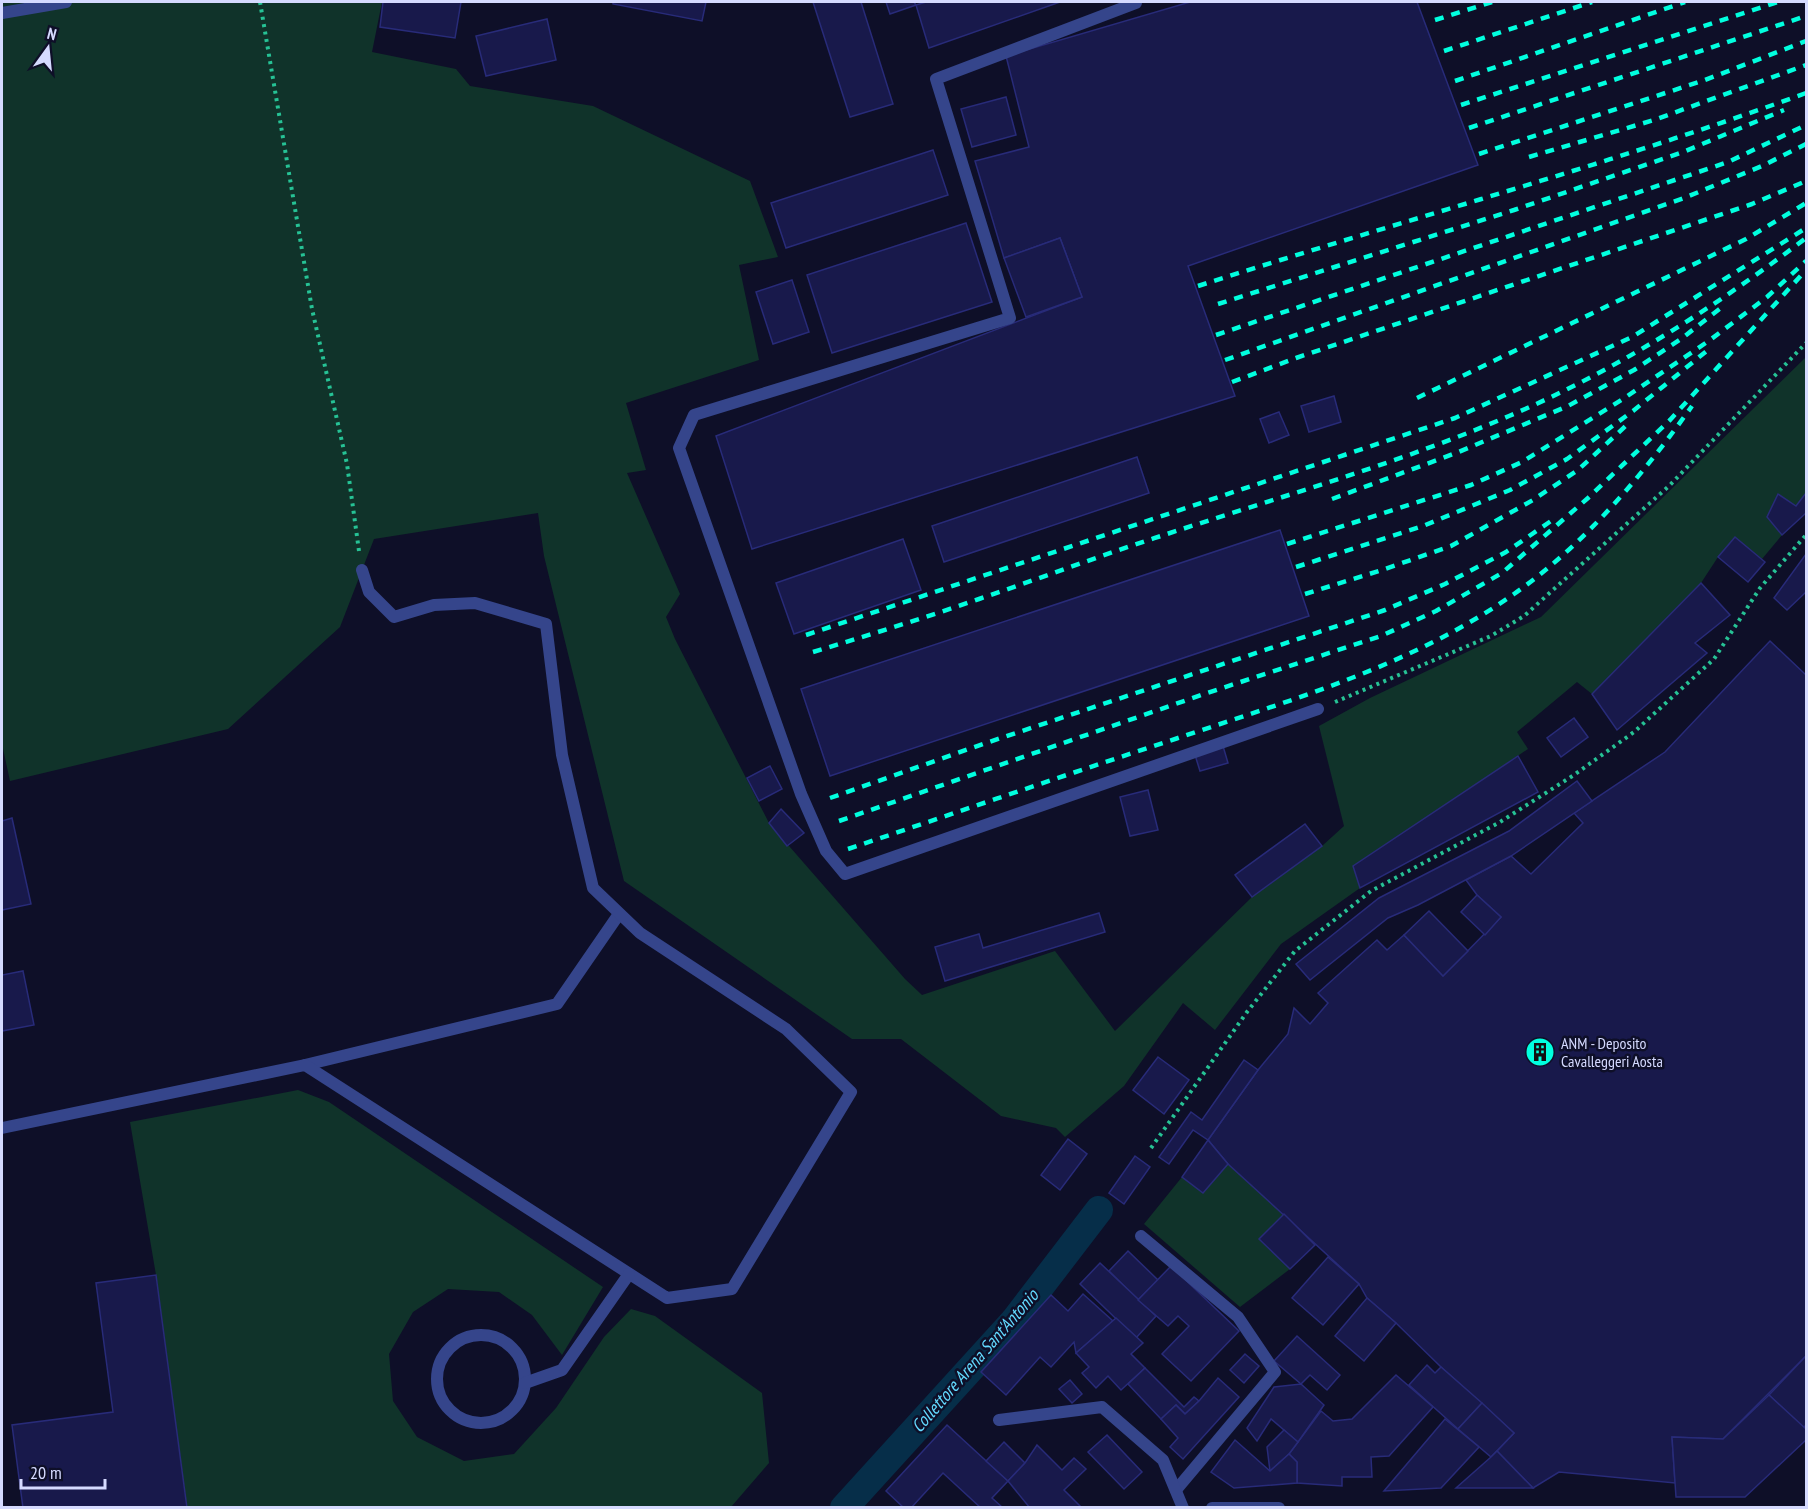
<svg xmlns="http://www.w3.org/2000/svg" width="1808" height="1509" font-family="'PT Sans Narrow',sans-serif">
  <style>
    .green { fill: #10332a }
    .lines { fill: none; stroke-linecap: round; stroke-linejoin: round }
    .canal { stroke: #062e49; stroke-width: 28 }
    .building { fill: #18194b; stroke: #282b79; stroke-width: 1.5 }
    .path { stroke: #26c295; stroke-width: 4; stroke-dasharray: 3 4.5; stroke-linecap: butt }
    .lane { stroke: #35458b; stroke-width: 12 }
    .street { stroke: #35458b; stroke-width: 12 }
    .rail { stroke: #01ffdf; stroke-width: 4.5; stroke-dasharray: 9 8; stroke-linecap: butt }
    .labels { text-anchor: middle; stroke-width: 5; stroke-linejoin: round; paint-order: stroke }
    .poi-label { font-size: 16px; fill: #d5daff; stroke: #0e0f28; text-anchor: start }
    .water-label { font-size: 18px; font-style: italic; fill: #63daff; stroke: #0e0f28 }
  </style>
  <rect width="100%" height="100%" fill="#0e0f28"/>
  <g class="green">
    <path d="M2 2H382L372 52 456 69 470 86 593 106 750 181 778 257 739 265 759 360 626 403 646 470 627 473 680 594 666 617 675 639 769 823 905 979 922 995 1055 951 1115 1031 1252 897 1322 846 1344 826 1319 726 1370 698 1541 617 1806 357V493L1796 506 1778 495 1767 517 1782 535 1762 559 1735 537 1718 557 1701 583 1592 694 1577 682 1517 732 1528 749 1354 866 1360 888 1281 944 1215 1030 1183 1003 1124 1086 1065 1137 1056 1128 1001 1116 901 1039H852L624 881 544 556 538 513 374 539 340 627 228 729 10 781 2 744Z"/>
    <path d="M298 1090 329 1102 603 1287 562 1355 532 1315 499 1292 448 1289 413 1312 389 1354 393 1401 417 1437 464 1461 514 1454 556 1408 604 1337 631 1309 655 1316 762 1393 769 1463 731 1507H187L156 1275 130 1122Z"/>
    <path d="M1228 1164 1287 1217 1260 1239 1290 1269 1240 1307 1144 1224 1182 1177Z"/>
  </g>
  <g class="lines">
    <path class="canal" d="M844 1508 1014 1321 1099 1210"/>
  </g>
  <g class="building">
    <path d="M383 2H461L455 38 380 27Z"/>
    <path d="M613 2H706L702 21 613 4Z"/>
    <path d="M813 2H861L893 104 850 117Z"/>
    <path d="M886 2H914L916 5 890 14Z"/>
    <path d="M926 2H1060L929 48 916 5Z"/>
    <path d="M1190 2H1417L1478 165 1188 266 1235 396 752 549 716 436 1082 297 1060 238 1004 258 975 161 1029 147 1006 56Z"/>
    <path d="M547 19 556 60 486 76 476 36Z"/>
    <path d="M1006 97 1016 135 972 147 961 109Z"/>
    <path d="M933 150 948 195 786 248 771 203Z"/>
    <path d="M966 223 992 302 832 353 807 275Z"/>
    <path d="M1060 238 1082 297 1026 317 1004 258Z"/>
    <path d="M792 280 809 332 773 344 756 292Z"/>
    <path d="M1334 396 1341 422 1309 432 1301 406Z"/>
    <path d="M1279 412 1289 435 1269 443 1260 419Z"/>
    <path d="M1137 457 1149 493 944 562 932 526Z"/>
    <path d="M1806 493V513L1782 535 1767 517 1778 494 1796 506Z"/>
    <path d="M1280 530 1309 616 830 776 801 689Z"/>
    <path d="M1735 537 1765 562 1748 582 1718 557Z"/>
    <path d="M903 539 921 590 794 634 776 583Z"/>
    <path d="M1806 554V592L1787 610 1774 598Z"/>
    <path d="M1701 583 1730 615 1695 643 1707 653 1617 730 1592 694Z"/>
    <path d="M1770 641 1806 675V1356L1723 1439 1672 1437 1675 1483 1559 1472 1533 1488 1497 1451 1514 1433 1441 1367 1396 1323 1367 1298 1359 1284 1228 1164 1208 1140 1258 1070 1288 1034 1294 1008 1310 1024 1328 1003 1318 993 1377 940 1387 950 1404 935 1443 976 1501 917 1477 895 1466 880 1511 856 1531 874 1583 823 1574 813 1665 752Z"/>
    <path d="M1574 718 1588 737 1561 757 1547 738Z"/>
    <path d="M1223 746 1228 763 1200 771 1195 755Z"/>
    <path d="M1518 756 1538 792 1360 888 1353 866Z"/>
    <path d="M770 766 782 789 759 801 747 778Z"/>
    <path d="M1577 781 1592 801 1511 856 1418 905 1388 918 1310 980 1296 964 1379 898 1509 831Z"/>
    <path d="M1148 790 1158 830 1130 836 1120 797Z"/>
    <path d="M781 809 804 833 787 846 769 823Z"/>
    <path d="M12 818 31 904 2 910V821Z"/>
    <path d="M1305 824 1322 846 1252 897 1235 875Z"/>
    <path d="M1477 895 1501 917 1485 935 1461 912Z"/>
    <path d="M1429 911 1468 951 1443 976 1404 935Z"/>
    <path d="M1099 913 1105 932 945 981 935 947 979 934 983 948Z"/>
    <path d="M23 971 34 1025 2 1031V975Z"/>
    <path d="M1158 1057 1189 1080 1164 1114 1133 1090Z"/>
    <path d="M1244 1060 1258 1070 1208 1140 1193 1130 1169 1164 1159 1157 1191 1112 1202 1120Z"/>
    <path d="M1068 1139 1087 1154 1060 1190 1041 1175Z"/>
    <path d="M1208 1140 1228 1164 1203 1193 1182 1177Z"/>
    <path d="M1135 1156 1150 1167 1124 1204 1109 1193Z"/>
    <path d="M1284 1214 1315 1245 1290 1269 1259 1239Z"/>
    <path d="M1128 1251 1158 1280 1138 1300 1109 1271Z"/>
    <path d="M1328 1257 1359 1284 1323 1325 1292 1298Z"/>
    <path d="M1100 1263 1156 1316 1136 1338 1080 1284Z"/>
    <path d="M1171 1266 1239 1331 1191 1381 1162 1354 1189 1326 1178 1316 1168 1326 1138 1300Z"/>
    <path d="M156 1275 187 1508H23L12 1425 113 1412 96 1283Z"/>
    <path d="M1083 1294 1113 1321 1076 1353 1074 1342 1051 1367 1040 1357 1006 1395 981 1372 1051 1295 1068 1311Z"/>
    <path d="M1367 1298 1396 1323 1364 1361 1335 1336Z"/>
    <path d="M1116 1318 1143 1343 1131 1354 1145 1368 1121 1390 1108 1376 1096 1388 1082 1373 1089 1367 1076 1353Z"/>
    <path d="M1297 1336 1340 1375 1327 1390 1310 1375 1301 1384 1274 1361Z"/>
    <path d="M1245 1354 1259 1366 1244 1383 1230 1370Z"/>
    <path d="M1806 1356V1425L1803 1428 1769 1395Z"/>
    <path d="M1427 1365 1435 1373 1441 1367 1482 1403 1458 1429 1409 1385Z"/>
    <path d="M1145 1368 1184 1407 1194 1397 1199 1401 1185 1414 1176 1405 1161 1419 1128 1384Z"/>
    <path d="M1396 1375 1433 1407 1389 1456 1371 1457 1372 1477H1342V1486L1297 1483V1462L1289 1454 1321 1411 1333 1421 1352 1419Z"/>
    <path d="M1218 1378 1239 1397 1183 1459 1170 1447 1178 1438 1161 1419 1176 1405 1185 1414 1199 1401Z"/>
    <path d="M1070 1380 1082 1394 1072 1403 1059 1389Z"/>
    <path d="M1301 1384 1324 1405 1298 1442 1271 1419 1257 1441 1247 1428 1274 1387Z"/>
    <path d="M1769 1395 1806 1429V1440L1745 1497H1676L1672 1437 1723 1439Z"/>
    <path d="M1482 1403 1514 1433 1491 1457 1458 1429Z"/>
    <path d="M1445 1419 1479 1447 1441 1488 1384 1491Z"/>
    <path d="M947 1425 1008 1481 992 1498 1003 1508H981L943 1473 911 1508H904L886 1491Z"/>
    <path d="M1284 1430 1298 1442 1289 1454 1270 1471 1267 1447Z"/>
    <path d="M1107 1435 1142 1472 1124 1489 1088 1452Z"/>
    <path d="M1235 1440 1270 1471 1289 1454 1297 1462V1483L1234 1488 1211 1472Z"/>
    <path d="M1004 1442 1025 1463 1008 1481 986 1461Z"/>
    <path d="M1037 1445 1062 1470 1074 1458 1086 1469 1064 1490 1082 1508H1030L1008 1481 1025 1463Z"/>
    <path d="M1497 1451 1533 1488H1456L1491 1457Z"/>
  </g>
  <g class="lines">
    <g class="path">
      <path d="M260 2 312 309 347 464 359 551"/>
      <path d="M1335 702 1491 636 1524 616 1670 485 1806 343"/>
      <path d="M1151 1148 1247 1012 1295 951 1371 891 1500 822 1574 775 1634 732 1714 659 1760 588 1806 535"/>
    </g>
    <g class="lane">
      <path d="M1135 2 1136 3 936 79 1010 318 694 415 679 448 801 794 826 851 845 874 1318 709"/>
      <path d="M2 13 66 2"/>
      <path d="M305 1065 557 1004 619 914"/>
      <path d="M2 1128 305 1065 667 1298 732 1289 851 1092 786 1029 640 933 593 888 562 755 546 624 475 603 434 605 394 617 369 592 362 570"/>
      <path d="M1141 1236 1238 1317 1275 1372 1176 1490"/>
      <circle cx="481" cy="1379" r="44"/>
      <path d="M525 1383 562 1370 629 1274"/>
      <path d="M999 1420 1102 1407 1163 1460 1183 1508"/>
    </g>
    <path class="street" d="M1212 1508H1279"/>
    <g class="rail">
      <path d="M1435 20 1492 2"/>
      <path d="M1444 51 1592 2"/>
      <path d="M1455 81 1685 2"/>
      <path d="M1461 105 1778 2"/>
      <path d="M1469 128 1806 16"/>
      <path d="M1479 154 1705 80 1806 41"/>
      <path d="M1529 157 1654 120 1806 65"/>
      <path d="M1198 286C1400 221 1606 166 1806 93"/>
      <path d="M1218 304 1514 210 1683 152 1784 110"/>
      <path d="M1216 335 1728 162 1806 125"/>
      <path d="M1225 360 1684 198 1762 166 1806 144"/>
      <path d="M1232 382 1296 358 1752 204 1806 181"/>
      <path d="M1417 398 1746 239 1806 203"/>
      <path d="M1332 499 1456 453 1568 406 1634 370 1681 339 1722 307"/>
      <path d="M1287 544 1471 485 1522 462 1623 399 1710 340 1767 297 1806 261"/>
      <path d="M1296 567 1423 526 1510 490 1567 459 1633 411 1709 349"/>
      <path d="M1305 594 1382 570 1451 546 1533 500 1578 470 1630 422"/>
      <path d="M806 635 1455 418 1632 337 1806 228"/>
      <path d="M813 652C869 635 924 618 979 599 1041 578 1102 555 1164 535 1279 497 1397 464 1509 416 1615 371 1714 308 1806 238"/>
      <path d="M830 798 983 744 1385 610 1445 584 1506 552 1551 521"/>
      <path d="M839 821 1207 693 1381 636 1436 611 1502 573 1588 498 1670 420 1806 270"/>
      <path d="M848 849C958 812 1068 774 1178 738 1294 699 1413 665 1514 594 1585 544 1642 476 1692 406"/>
    </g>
  </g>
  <defs>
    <g id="building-disc" transform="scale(1.5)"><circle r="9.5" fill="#01ffdf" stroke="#0e0f28"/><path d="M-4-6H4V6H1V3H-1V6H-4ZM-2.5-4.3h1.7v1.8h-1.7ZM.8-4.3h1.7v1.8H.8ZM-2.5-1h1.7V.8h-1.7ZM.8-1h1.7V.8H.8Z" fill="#111"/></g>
  </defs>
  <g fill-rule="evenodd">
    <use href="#building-disc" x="1540" y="1052"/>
  </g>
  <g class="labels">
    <g class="poi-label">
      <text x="1561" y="1049">ANM - Deposito<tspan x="1561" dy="18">Cavalleggeri Aosta</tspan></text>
    </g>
    <g class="water-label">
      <text transform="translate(975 1361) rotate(-49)" y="6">Collettore Arena Sant'Antonio</text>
    </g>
  </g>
  <rect width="1808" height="1509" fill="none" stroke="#d5daff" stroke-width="6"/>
  <g transform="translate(48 48) rotate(15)" stroke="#0e0f28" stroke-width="4.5" paint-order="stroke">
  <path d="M0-4.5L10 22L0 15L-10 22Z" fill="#d5daff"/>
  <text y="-9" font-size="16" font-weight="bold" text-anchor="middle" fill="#d5daff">N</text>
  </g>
  <path d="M21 1479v9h84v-9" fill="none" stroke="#d5daff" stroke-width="3"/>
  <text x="30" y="1479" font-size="18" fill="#d5daff" stroke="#0e0f28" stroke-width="4.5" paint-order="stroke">20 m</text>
</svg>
